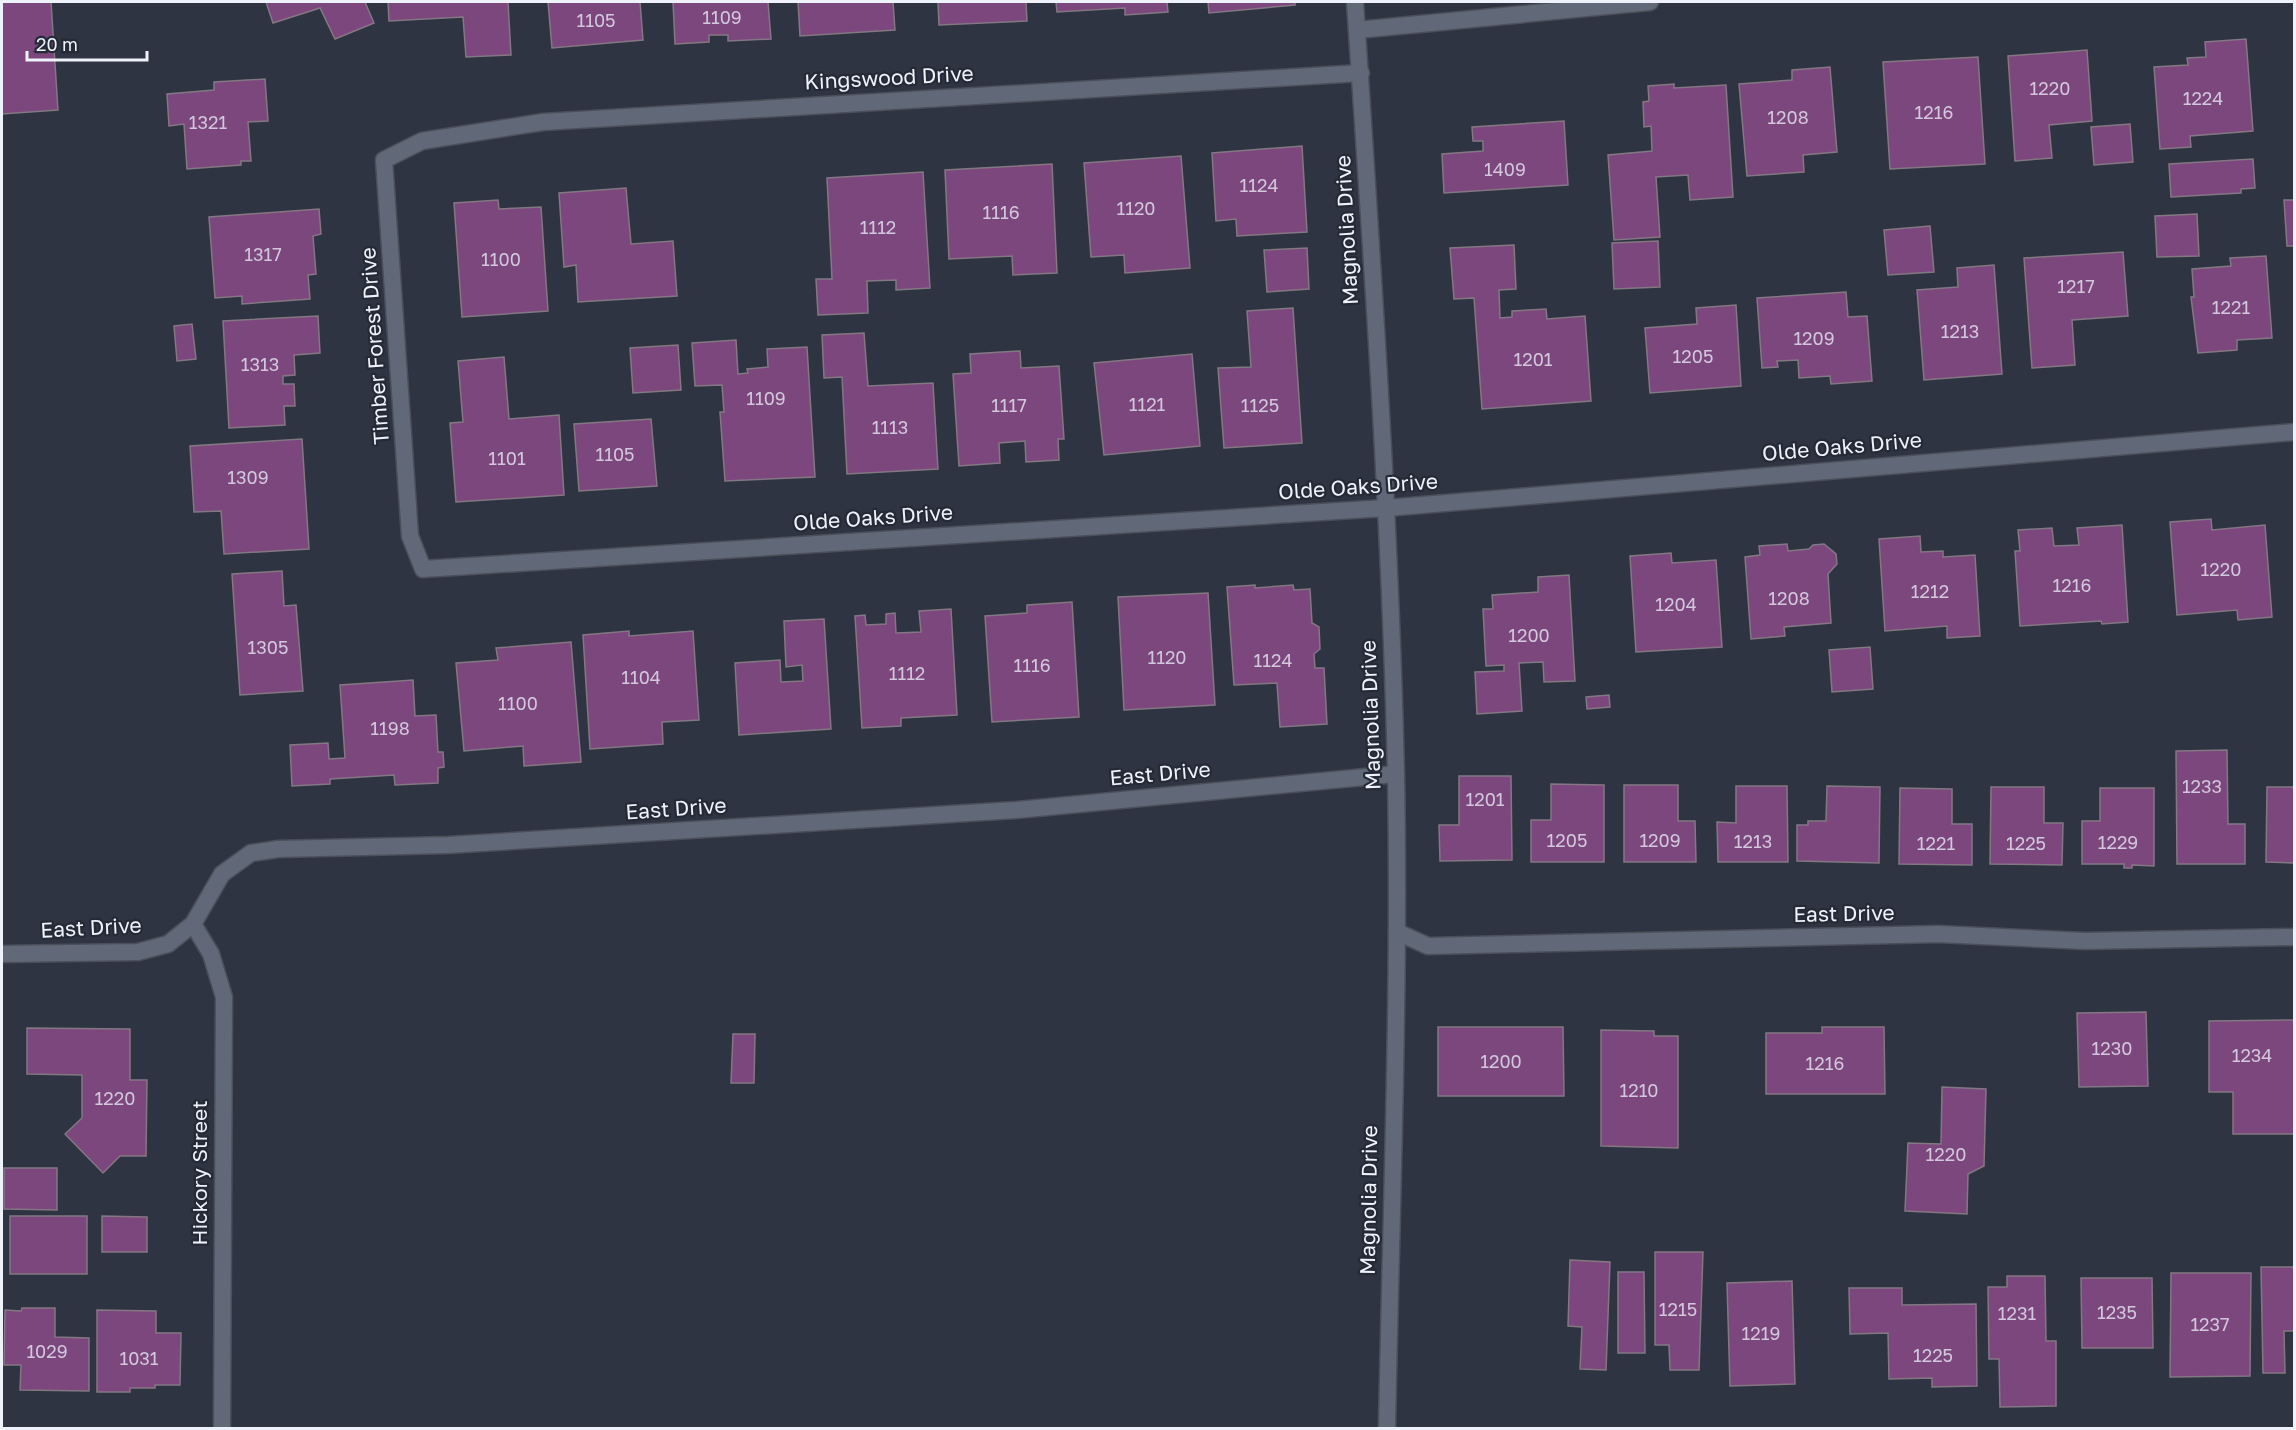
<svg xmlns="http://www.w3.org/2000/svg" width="2296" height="1430" font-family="'Golos Text',sans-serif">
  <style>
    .building { fill: #7c477d; stroke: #847784; stroke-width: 1.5 }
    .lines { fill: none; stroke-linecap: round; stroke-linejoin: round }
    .minor-casing { stroke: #4a4f5a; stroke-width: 19 }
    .minor { stroke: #616877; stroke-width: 16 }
    .labels { text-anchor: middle; stroke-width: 4.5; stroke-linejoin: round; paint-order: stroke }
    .number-label { font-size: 18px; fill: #d2c7dc }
    .street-label { font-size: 21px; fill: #eef2fb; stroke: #242a36 }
  </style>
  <rect width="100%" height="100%" fill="#2e3441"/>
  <g class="building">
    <path d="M2 2H51L58 110 2 114Z"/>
    <path d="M266 2H365L374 23 335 39 320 8 273 23Z"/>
    <path d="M388 2H508L511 55 466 57 463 17 389 21Z"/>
    <path d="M548 2H640L643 40 552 48Z"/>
    <path d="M673 2H768L771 39 728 41V35H709V42L675 44Z"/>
    <path d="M798 2H893L895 30 800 36Z"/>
    <path d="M938 2H1026L1027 21 939 25Z"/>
    <path d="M1056 2H1167L1168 12 1125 15V8L1057 12Z"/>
    <path d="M1208 2H1295V5L1209 13Z"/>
    <path d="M2246 39 2253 131 2190 136 2191 147 2160 149 2154 67 2188 65 2187 58 2206 57 2205 42Z"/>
    <path d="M2087 50 2092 121 2049 125 2052 158 2015 161 2008 56Z"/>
    <path d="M1978 57 1985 164 1890 169 1883 62Z"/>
    <path d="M1830 67 1837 152 1803 155 1804 172 1747 176 1739 84 1792 80V70Z"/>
    <path d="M265 79 268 121 248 122 251 161H241V165L187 169 184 124 169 126 167 94 214 90V82Z"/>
    <path d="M1674 84V88L1726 85 1733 197 1690 200 1688 175 1656 177 1660 237 1614 240 1608 155 1652 151 1651 126 1644 127 1643 102 1649 101 1648 86Z"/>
    <path d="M1564 121 1568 185 1444 193 1442 154 1483 151V141H1473L1472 127Z"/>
    <path d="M2130 124 2133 162 2094 165 2091 127Z"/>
    <path d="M1302 146 1307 232 1237 236 1236 219 1216 221 1212 153Z"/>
    <path d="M1181 156 1190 268 1125 273 1124 255 1091 257 1084 163Z"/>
    <path d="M2253 159 2255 188 2241 189V193L2171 197 2169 164Z"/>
    <path d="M1052 164 1057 273 1013 275 1012 256 949 259 945 170Z"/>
    <path d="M923 172 930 288 896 290V280L867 281 868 313 818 315 816 279H832L827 178Z"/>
    <path d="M626 188 631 244 673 241 677 296 578 302 576 265 564 267 559 193Z"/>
    <path d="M498 200 499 209 541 207 548 311 462 317 454 203Z"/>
    <path d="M2284 200H2294V246H2287Z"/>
    <path d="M319 209 321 234 313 236 316 274 308 275 310 299 242 304V296L215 298 209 217Z"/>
    <path d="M2197 214 2199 256 2157 257 2155 216Z"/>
    <path d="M1930 226 1934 272 1888 275 1884 230Z"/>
    <path d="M1658 241 1660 287 1614 289 1612 243Z"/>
    <path d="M1514 245 1516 289 1499 290 1500 318 1512 317V311L1546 309 1547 319 1585 316 1591 401 1482 409 1474 298 1454 299 1450 248Z"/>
    <path d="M1307 248 1309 289 1267 292 1264 250Z"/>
    <path d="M2123 252 2128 316 2072 320 2075 365 2032 368 2024 258Z"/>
    <path d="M2266 256 2272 338 2237 340V350L2198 353 2191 297H2194L2192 269 2231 266 2230 258Z"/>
    <path d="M1994 265 2002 374 1924 380 1917 290 1958 287 1957 268Z"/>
    <path d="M1846 292 1848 317 1867 316 1872 381 1831 384 1830 376 1799 378 1798 360 1777 361 1778 367 1762 368 1757 298Z"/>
    <path d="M1736 305 1741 386 1650 393 1645 328 1697 324 1696 308Z"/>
    <path d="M1293 308 1302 443 1224 448 1218 368 1251 367 1247 311Z"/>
    <path d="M318 316 320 353 294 355 295 375 283 376V384H294L295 406H284L285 425 229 428 223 321Z"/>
    <path d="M192 324 196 359 177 361 174 326Z"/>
    <path d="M864 333 868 386 933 383 938 469 847 474 842 377 824 378 822 335Z"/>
    <path d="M736 340 738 374 748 373 747 369 768 367 767 349 807 347 815 477 725 481 720 412H724L722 385 695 386 692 343Z"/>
    <path d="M678 345 681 390 633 393 630 348Z"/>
    <path d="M1020 351 1021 368 1059 366 1064 439H1058L1059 460 1026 462 1025 441 999 443 1000 463 959 466 953 374 971 373 970 354Z"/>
    <path d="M1192 354 1200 446 1104 455 1094 363Z"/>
    <path d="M504 357 509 419 559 415 564 495 456 502 450 423 463 422 458 361Z"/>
    <path d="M651 419 657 486 579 491 574 424Z"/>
    <path d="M302 439 309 549 224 554 221 511 194 512 190 446Z"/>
    <path d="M2211 519 2212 530 2265 525 2272 617 2238 620 2237 610 2177 615 2170 522Z"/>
    <path d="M2122 525 2128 622 2102 624 2101 621 2020 626 2015 551H2020L2018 530 2052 528 2054 546 2079 545 2077 528Z"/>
    <path d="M1920 536 1921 552 1943 551V557L1975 555 1980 636 1947 638V626L1885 631 1879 539Z"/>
    <path d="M1787 544 1788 551 1809 549 1813 545 1824 544 1836 554 1837 564 1828 574 1831 623 1784 627 1785 636 1751 639 1745 557 1760 555 1759 546Z"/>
    <path d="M1671 553 1672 563 1716 560 1722 647 1636 652 1630 556Z"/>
    <path d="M282 571 284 606 296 605 303 691 240 695 232 574Z"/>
    <path d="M1569 575 1575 681 1544 682 1543 662 1519 663 1522 711 1477 714 1475 672 1504 671V665L1486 666 1483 609H1493L1492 595 1538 592V577Z"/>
    <path d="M1255 585V588L1293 585 1294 590 1310 589 1312 623 1319 627 1320 649 1314 654 1315 668H1324L1327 724 1280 727 1277 683 1234 685 1227 587Z"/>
    <path d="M1208 593 1215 705 1124 710 1118 597Z"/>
    <path d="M1072 602 1079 717 992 722 985 616 1027 613V605Z"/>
    <path d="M951 609 957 715 901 718V726L862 728 855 616 865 615 866 625 886 624V614L895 613 896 633 921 632 919 611Z"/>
    <path d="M824 619 831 729 739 735 735 663 780 660 781 682 803 681 802 665 786 667 784 621Z"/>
    <path d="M629 631V636L693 631 699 720 662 722 663 744 590 749 583 635Z"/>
    <path d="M571 642 581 762 524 766 523 746 464 751 456 663 498 660 496 648Z"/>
    <path d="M1870 647 1873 689 1832 692 1829 650Z"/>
    <path d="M413 680 415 716 436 715 438 752H443L444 767 438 768V783L395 785 394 775 330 779V784L292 786 290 745 328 743 329 759 345 758 340 685Z"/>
    <path d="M1609 695 1610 707 1587 709 1586 697Z"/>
    <path d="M2227 750 2228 824H2245V864H2177L2176 751Z"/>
    <path d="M1459 776H1511L1512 860 1440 861 1439 825H1459Z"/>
    <path d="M1551 784 1604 785V862H1531V820H1551Z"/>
    <path d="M1624 785H1678V821H1695L1696 862H1624Z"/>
    <path d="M1736 786H1787L1788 862H1718L1717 822 1736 823Z"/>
    <path d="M1827 786 1880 787 1879 863 1797 861V825H1808V821H1826Z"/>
    <path d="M1991 787H2044V823H2063L2062 865 1990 864Z"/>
    <path d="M2267 787H2294V863L2266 862Z"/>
    <path d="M1900 788 1952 789V824H1972V865L1899 864Z"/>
    <path d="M2100 788H2154V866L2132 865V868H2124V864H2082V821H2100Z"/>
    <path d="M2146 1012 2148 1086 2079 1087 2077 1013Z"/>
    <path d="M2294 1020V1134H2233V1092H2209V1021Z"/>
    <path d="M1438 1027H1563L1564 1096H1438Z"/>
    <path d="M1822 1027H1884L1885 1094H1766V1033H1822Z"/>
    <path d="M27 1028 130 1029V1080H147L146 1156H120L103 1173 65 1134 82 1118V1075L27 1074Z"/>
    <path d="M1601 1030 1654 1031V1036H1678V1148L1601 1146Z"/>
    <path d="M733 1034H755L754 1083H731Z"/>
    <path d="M1942 1087 1986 1089 1984 1166 1968 1174 1967 1214 1905 1211 1908 1143 1941 1144Z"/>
    <path d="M4 1168H57V1210L4 1209Z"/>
    <rect x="10" y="1216" width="77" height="58"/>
    <path d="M102 1216 147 1217V1252H102Z"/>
    <path d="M1655 1252H1703L1699 1370H1670L1669 1345H1655Z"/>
    <path d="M1570 1260 1610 1262 1606 1370 1580 1369 1582 1327 1568 1326Z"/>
    <path d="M2261 1267H2294V1331H2284L2285 1373H2263Z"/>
    <path d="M1618 1272H1644L1645 1353H1618Z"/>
    <path d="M2171 1273H2251L2250 1376 2170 1377Z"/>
    <path d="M2007 1276H2045L2046 1341H2056V1406L2000 1407 1999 1359H1989L1988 1287H2007Z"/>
    <path d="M2081 1278H2152L2153 1348H2082Z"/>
    <path d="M1792 1281 1795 1384 1730 1386 1727 1283Z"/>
    <path d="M1849 1288H1902V1305L1976 1304 1977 1386 1932 1387V1378L1889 1379 1888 1333 1850 1334Z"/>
    <path d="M22 1308H55V1337L89 1338V1391L20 1390 21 1365H4L5 1310 21 1311Z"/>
    <path d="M97 1310 156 1311V1333H181L180 1385H155V1388H130V1392H97Z"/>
  </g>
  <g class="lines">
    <g class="minor-casing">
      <g id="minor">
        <path d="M1355 2C1372 259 1390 517 1396 775 1400 993 1391 1211 1387 1428"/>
        <path d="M1357 30 1650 2"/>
        <path d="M1361 73 543 122 422 141 384 160 410 536 423 569 1386 508 2294 432"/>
        <path d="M193 924 211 954 224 997 222 1428"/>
        <path d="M1397 932 1428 946 1938 934 2085 941 2294 937"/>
        <path d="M2 954 138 952 168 944 193 924 222 874 251 853 278 849 448 845 1016 810 1396 774"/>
      </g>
    </g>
    <use href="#minor" class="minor"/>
  </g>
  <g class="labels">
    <g class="number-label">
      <text x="722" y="24">1109</text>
      <text x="596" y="27">1105</text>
      <text x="2050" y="95">1220</text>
      <text x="2203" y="105">1224</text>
      <text x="1934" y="119">1216</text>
      <text x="1788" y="124">1208</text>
      <text x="208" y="129">1321</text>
      <text x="1505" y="176">1409</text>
      <text x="1259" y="192">1124</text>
      <text x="1136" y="215">1120</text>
      <text x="1001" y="219">1116</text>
      <text x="878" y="234">1112</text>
      <text x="263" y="261">1317</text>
      <text x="501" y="266">1100</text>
      <text x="2076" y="293">1217</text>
      <text x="2231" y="314">1221</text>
      <text x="1960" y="338">1213</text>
      <text x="1814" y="345">1209</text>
      <text x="1693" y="363">1205</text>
      <text x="1533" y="366">1201</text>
      <text x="260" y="371">1313</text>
      <text x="766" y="405">1109</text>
      <text x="1147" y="411">1121</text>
      <text x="1009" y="412">1117</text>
      <text x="1260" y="412">1125</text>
      <text x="890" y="434">1113</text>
      <text x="615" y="461">1105</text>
      <text x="507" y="465">1101</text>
      <text x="248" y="484">1309</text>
      <text x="2221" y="576">1220</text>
      <text x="2072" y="592">1216</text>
      <text x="1930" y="598">1212</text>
      <text x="1789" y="605">1208</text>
      <text x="1676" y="611">1204</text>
      <text x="1529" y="642">1200</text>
      <text x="268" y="654">1305</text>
      <text x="1167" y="664">1120</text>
      <text x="1273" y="667">1124</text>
      <text x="1032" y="672">1116</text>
      <text x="907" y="680">1112</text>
      <text x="641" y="684">1104</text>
      <text x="518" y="710">1100</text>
      <text x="390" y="735">1198</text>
      <text x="2202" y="793">1233</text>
      <text x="1485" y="806">1201</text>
      <text x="1567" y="847">1205</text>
      <text x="1660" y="847">1209</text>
      <text x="1753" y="848">1213</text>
      <text x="2118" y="849">1229</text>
      <text x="1936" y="850">1221</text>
      <text x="2026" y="850">1225</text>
      <text x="2112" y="1055">1230</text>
      <text x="2252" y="1062">1234</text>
      <text x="1501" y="1068">1200</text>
      <text x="1825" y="1070">1216</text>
      <text x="1639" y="1097">1210</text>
      <text x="115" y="1105">1220</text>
      <text x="1946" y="1161">1220</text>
      <text x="1678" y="1316">1215</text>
      <text x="2117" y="1319">1235</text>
      <text x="2017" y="1320">1231</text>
      <text x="2210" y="1331">1237</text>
      <text x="1761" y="1340">1219</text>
      <text x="47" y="1358">1029</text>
      <text x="1933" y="1362">1225</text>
      <text x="139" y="1365">1031</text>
    </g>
    <g class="street-label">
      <text transform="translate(889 78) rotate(-3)" y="7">Kingswood Drive</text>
      <text transform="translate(1347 230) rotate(-93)" y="7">Magnolia Drive</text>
      <text transform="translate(375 346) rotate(-94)" y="7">Timber Forest Drive</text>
      <text transform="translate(1842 447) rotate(-5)" y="7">Olde Oaks Drive</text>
      <text transform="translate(1358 487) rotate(-4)" y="7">Olde Oaks Drive</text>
      <text transform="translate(873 518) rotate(-4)" y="7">Olde Oaks Drive</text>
      <text transform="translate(1371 715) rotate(-92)" y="7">Magnolia Drive</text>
      <text transform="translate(1160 774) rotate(-5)" y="7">East Drive</text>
      <text transform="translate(676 809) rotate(-4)" y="7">East Drive</text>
      <text transform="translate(1844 914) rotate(-1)" y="7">East Drive</text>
      <text transform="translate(91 928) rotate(-3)" y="7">East Drive</text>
      <text transform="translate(200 1173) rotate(-90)" y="7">Hickory Street</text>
      <text transform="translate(1369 1200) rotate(-89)" y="7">Magnolia Drive</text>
    </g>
  </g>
  <rect width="2296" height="1430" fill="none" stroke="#eef2fb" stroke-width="6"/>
  <path d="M27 51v9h120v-9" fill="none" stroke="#eef2fb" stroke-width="3"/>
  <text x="36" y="51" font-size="18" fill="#eef2fb" stroke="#242a36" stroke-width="4.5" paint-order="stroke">20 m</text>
</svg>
